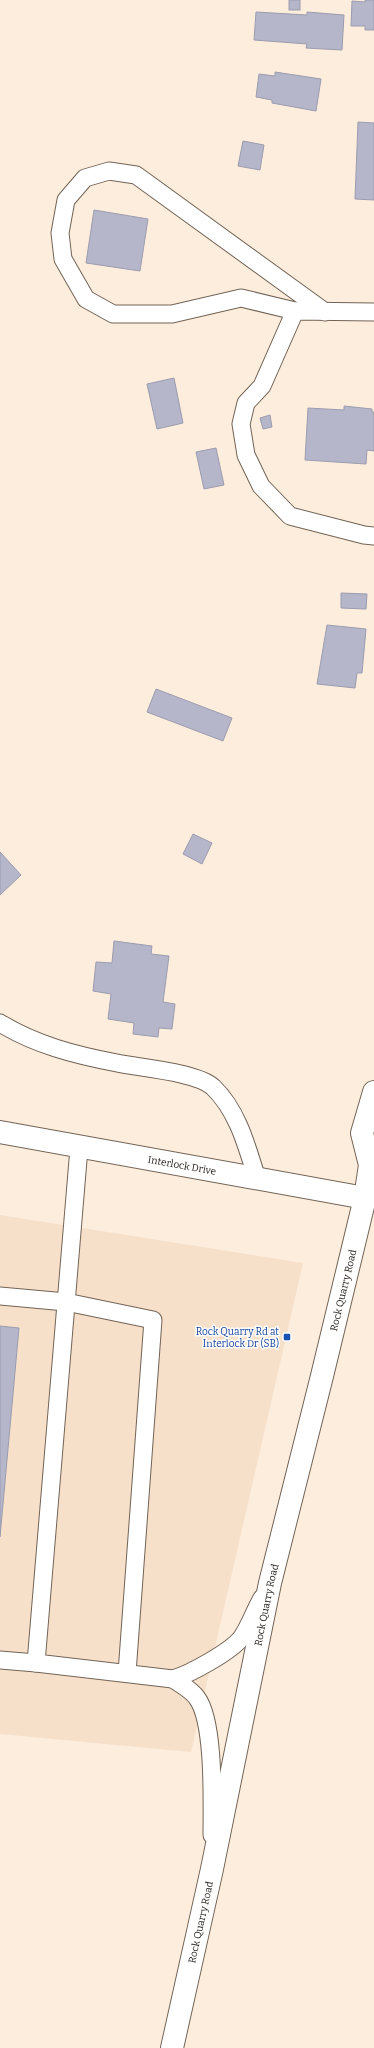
<svg xmlns="http://www.w3.org/2000/svg" width="374" height="2048" font-family="Bitter,serif">
  <style>
    .built { fill: #f6e0ca }
    .building { fill: #b6b6ca; stroke: #9b9caf }
    .lines { fill: none; stroke-linecap: round; stroke-linejoin: round }
    .lane-casing { stroke: #726456; stroke-width: 19 }
    .street-casing { stroke: #726456; stroke-width: 24 }
    .secondary-casing { stroke: #726456; stroke-width: 24 }
    .lane { stroke: #fff; stroke-width: 17 }
    .street { stroke: #fff; stroke-width: 22 }
    .secondary { stroke: #fff; stroke-width: 22 }
    .transit-dot { fill: #1a4fb4; stroke: #fdfdfd; stroke-width: 1.5 }
    .labels { text-anchor: middle; stroke-width: 3; stroke-linejoin: round; paint-order: stroke }
    .street-label { font-size: 10px; fill: #1f1a14; stroke: #fdfdfd }
    .transit-label { font-size: 10px; fill: #164399; stroke: #fdfdfd; text-anchor: end }
  </style>
  <rect width="100%" height="100%" fill="#fdeddd"/>
  <path class="built" d="M0 1215 303 1263 191 1752 0 1734Z"/>
  <g class="building">
    <rect x="289" y="0" width="11" height="10"/>
    <path d="M365 0H374V30H365V26H351L352 1 365 2Z"/>
    <path d="M256 12 307 15V12L344 15 342 50 306 48 307 44 254 40Z"/>
    <path d="M275 72 321 79 316 111 272 103V100L256 97 259 74 275 76Z"/>
    <path d="M358 122 374 123V200L355 199Z"/>
    <path d="M243 141 264 145 260 170 238 166Z"/>
    <path d="M94 210 148 219 140 271 86 263Z"/>
    <path d="M174 378 183 423 157 429 147 384Z"/>
    <path d="M344 406 372 409V412H374V451L367 450 366 464 305 460 308 408 344 410Z"/>
    <path d="M270 415 272 427 263 429 260 418Z"/>
    <path d="M216 448 224 485 204 489 196 452Z"/>
    <path d="M341 593 367 594 366 609 341 608Z"/>
    <path d="M327 625 366 629 362 673H357L355 688 317 684Z"/>
    <path d="M156 689 232 718 223 741 147 712Z"/>
    <path d="M193 834 212 843 202 864 183 854Z"/>
    <path d="M0 852 21 875 0 895Z"/>
    <path d="M114 941 152 946 151 954 169 956 163 1002 175 1004 172 1029 159 1028 158 1037 133 1034 134 1023 108 1019 111 994 93 991 96 962 112 963Z"/>
    <path d="M0 1326 19 1328 0 1537Z"/>
  </g>
  <g class="lines">
    <g class="lane-casing">
      <g id="lane">
        <path d="M295 311 241 298 172 314H113L86 299 63 259 60 233 66 200 85 178 109 171 136 175 325 312"/>
        <path d="M374 312 295 311 262 386 246 403 241 424 246 455 261 486 290 516 364 535 374 536"/>
        <path d="M0 1023C36 1045 75 1055 117 1063 140 1068 196 1072 213 1087 238 1111 247 1147 257 1179"/>
        <path d="M79 1148 36 1663 173 1679C190 1674 232 1651 242 1637 250 1625 255 1610 262 1598"/>
        <path d="M0 1296 66 1302 153 1320 127 1673"/>
        <path d="M0 1660 36 1663"/>
        <path d="M173 1679C180 1684 192 1690 197 1698 215 1722 212 1804 212 1835"/>
      </g>
    </g>
    <g class="street-casing">
      <g id="street">
        <path id="s1" d="M0 1132 365 1198"/>
      </g>
    </g>
    <g class="secondary-casing">
      <g id="secondary">
        <path id="s2" d="M172 2048 212 1869 270 1583 322 1376 365 1198 370 1165 362 1133 374 1092"/>
      </g>
    </g>
    <use href="#lane" class="lane"/>
    <use href="#street" class="street"/>
    <use href="#secondary" class="secondary"/>
  </g>
  <rect class="transit-dot" x="283" y="1333" width="8" height="8" rx="2"/>
  <g class="labels">
    <g class="street-label">
      <text dy="4" stroke="none"><textPath href="#s1" startOffset="185">Interlock Drive</textPath></text>
      <text dy="4" stroke="none"><textPath href="#s2" startOffset="777">Rock Quarry Road</textPath></text>
      <text dy="4" stroke="none"><textPath href="#s2" startOffset="453">Rock Quarry Road</textPath></text>
      <text dy="4" stroke="none"><textPath href="#s2" startOffset="129">Rock Quarry Road</textPath></text>
    </g>
    <g class="transit-label">
      <text x="279" y="1335">Rock Quarry Rd at<tspan x="279" dy="12">Interlock Dr (SB)</tspan></text>
    </g>
  </g>
</svg>
